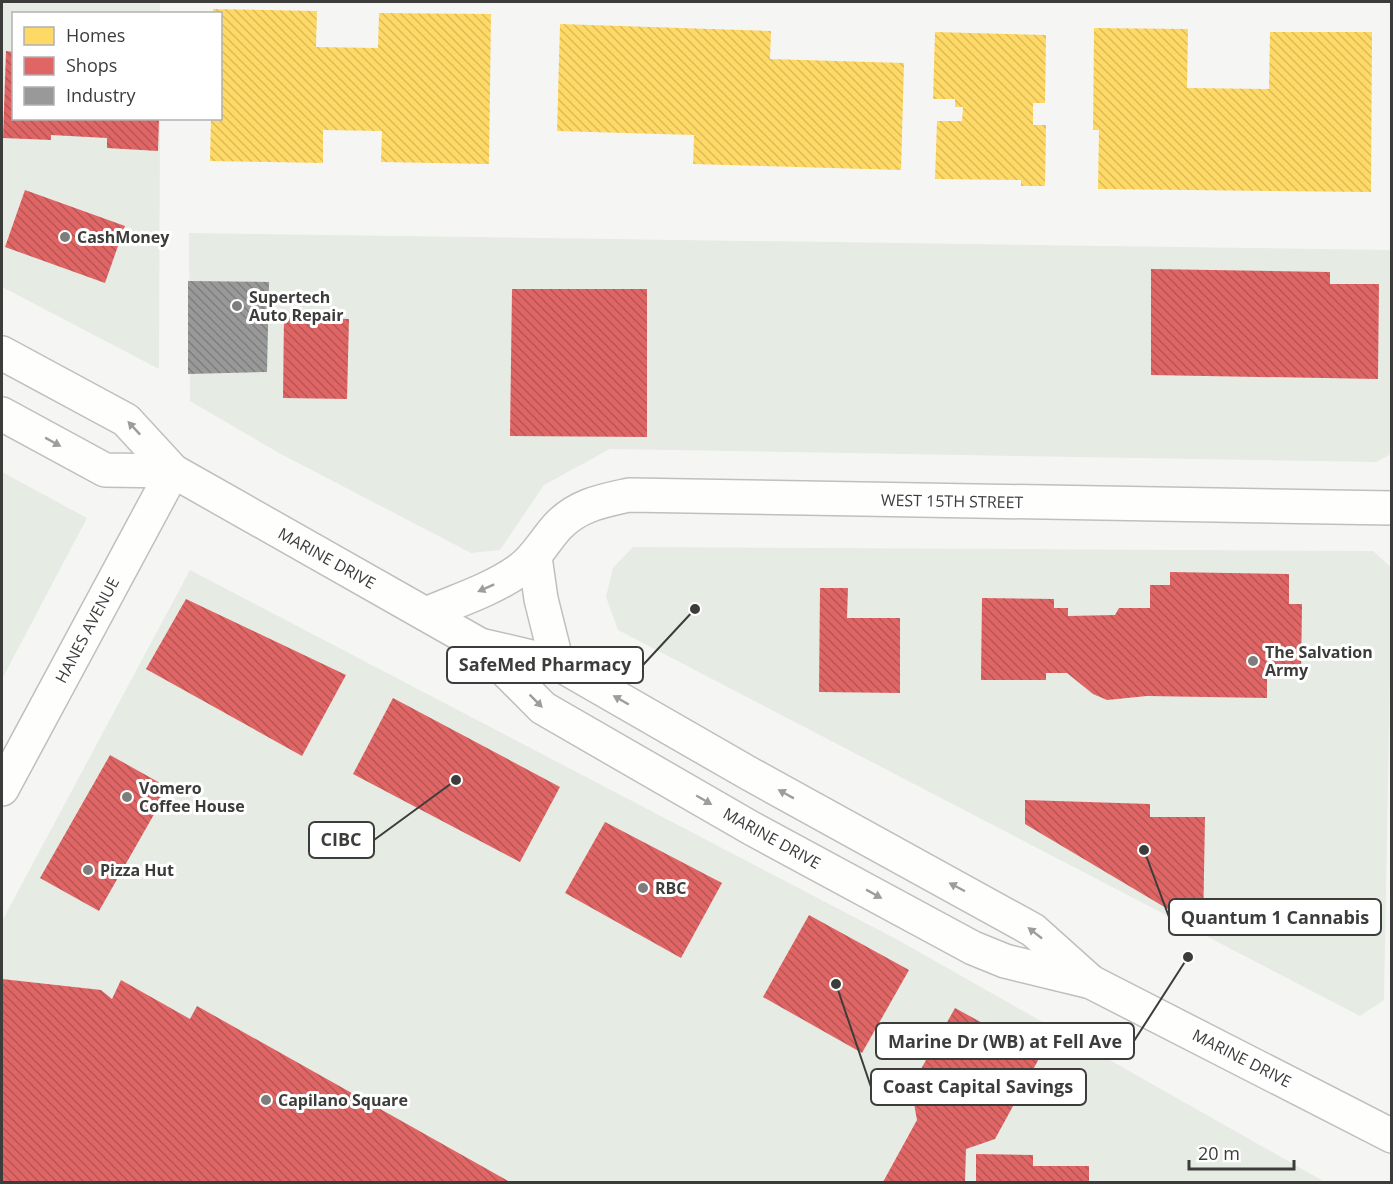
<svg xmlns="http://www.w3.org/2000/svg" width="1393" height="1184" font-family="'Open Sans',sans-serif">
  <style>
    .built { fill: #e6ebe4 }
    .homes { fill: url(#homes-back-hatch) }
    .shops { fill: url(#shops-back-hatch) }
    .industry { fill: url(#industry-back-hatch) }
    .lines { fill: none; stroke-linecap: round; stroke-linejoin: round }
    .minor-casing { stroke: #bfc0be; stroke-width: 36 }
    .major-casing { stroke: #bfc0be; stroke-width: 36 }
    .minor { stroke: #fefefd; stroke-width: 33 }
    .major { stroke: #fefefd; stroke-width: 33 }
    .oneway { fill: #9d9e9c }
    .poi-dot { fill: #7d7e7c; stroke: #fff; stroke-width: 2 }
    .labels { text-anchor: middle; stroke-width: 6; stroke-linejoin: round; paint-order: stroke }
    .poi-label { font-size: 16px; font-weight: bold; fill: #3c3d3b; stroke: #fff; text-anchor: start }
    .street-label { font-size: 16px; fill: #3c3d3b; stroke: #fff }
    .leader { fill: none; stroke: #3c3d3b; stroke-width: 2 }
    .callout-dot { fill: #3c3d3b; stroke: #fff; stroke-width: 2 }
    .callout { fill: #fff; stroke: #3c3d3b; stroke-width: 2 }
    .callout-label { font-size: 18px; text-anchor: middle; font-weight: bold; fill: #3c3d3b }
  </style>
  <defs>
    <pattern id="homes-back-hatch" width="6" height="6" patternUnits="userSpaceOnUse" patternTransform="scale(1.5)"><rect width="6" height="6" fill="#ffd966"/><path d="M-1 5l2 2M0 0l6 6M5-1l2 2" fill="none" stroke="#dbbb59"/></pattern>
    <pattern id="shops-back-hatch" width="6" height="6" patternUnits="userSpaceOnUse" patternTransform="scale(1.5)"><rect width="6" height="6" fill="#e06666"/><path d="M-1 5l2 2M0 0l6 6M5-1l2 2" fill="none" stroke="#b75555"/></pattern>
    <pattern id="industry-back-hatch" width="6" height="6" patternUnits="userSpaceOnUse" patternTransform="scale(1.5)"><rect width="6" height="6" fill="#999"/><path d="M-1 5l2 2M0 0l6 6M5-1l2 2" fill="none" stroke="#7e7e7e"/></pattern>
  </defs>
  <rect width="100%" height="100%" fill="#f5f6f4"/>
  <g class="built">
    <path d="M2 2H160V13L14 14V118L160 119 159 369 2 287Z"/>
    <path d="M189 233 1391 250V454L1377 462 610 449 544 485 500 550 471 553 279 453 190 401Z"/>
    <path d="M2 472 87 518 2 679Z"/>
    <path d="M633 547 1373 551 1392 568 1384 1000 1360 1016 618 630 606 597 613 568Z"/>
    <path d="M190 570 898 940 1325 1182H2V921Z"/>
  </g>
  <g class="homes">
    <path d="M213 9 317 11 316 47 378 48 379 13 491 14 489 164 381 162 382 131 323 130V163L210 161 211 118H220V14H213Z"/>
    <path d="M560 24 771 31 770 59 904 63 901 170 693 164 694 135 557 131Z"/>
    <path d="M1094 28 1188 29 1187 88 1269 89 1270 32H1372L1371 192 1098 189 1099 130H1093Z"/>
    <path d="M935 32 1046 35 1045 103H1033V125H1046L1045 186H1021V180L935 179 937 121H962L963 107H955V99H933Z"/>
  </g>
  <g class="shops">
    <path d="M6 51 14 52V118H159L158 151 107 148V138L51 135V140L3 138Z"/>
    <path d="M25 190 125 226 105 283 5 247Z"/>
    <path d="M1151 269 1330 272V284H1379L1378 379 1151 375Z"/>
    <path d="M512 289H647V437L510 436Z"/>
    <path d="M284 317 349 319 347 399 283 398Z"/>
    <path d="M1170 572 1289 574V604H1302L1301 676H1267V698L1147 696 1107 700 1093 694 1067 673H1046V680H981L982 598 1054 599V608H1068V616L1115 615 1119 608H1150V585H1170Z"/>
    <path d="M820 588H848L847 618H900V693L819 692Z"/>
    <path d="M186 599 346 675 302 756 146 669Z"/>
    <path d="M393 698 560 787 520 862 353 774Z"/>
    <path d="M110 755 169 788 99 911 40 878Z"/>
    <path d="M1025 800 1150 804V817H1205L1203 930 1025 824Z"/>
    <path d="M605 822 722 883 681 958 565 893Z"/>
    <path d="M809 915 909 970 862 1053 763 997Z"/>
    <path d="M2 979 101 990 112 999 121 980 190 1019 197 1006 510 1182H2Z"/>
    <path d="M955 1008 1041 1055 995 1139 966 1149 965 1182H883L917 1120 911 1087Z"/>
    <path d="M976 1154 1033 1155V1166H1089V1182H976Z"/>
  </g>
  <path class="industry" d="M188 281 269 282 267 372 188 374Z"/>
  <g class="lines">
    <g class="minor-casing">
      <g id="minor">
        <path d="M535 557 541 599 557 663"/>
        <path d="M426 614C456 601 491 590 518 571 536 559 544 541 558 526 578 505 602 501 629 495L1392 508"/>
        <path d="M2 789 173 471"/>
      </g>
    </g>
    <g class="major-casing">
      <g id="major">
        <path d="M2 353 126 420 173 471 480 645 557 663 750 774 1033 930 1091 982"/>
        <path d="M2 414 105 470 173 471"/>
        <path d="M480 645 543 708 751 828 973 948 1005 961 1091 982 1392 1136"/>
      </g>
    </g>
    <use href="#minor" class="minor"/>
    <use href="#major" class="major"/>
  </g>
  <defs><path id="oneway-solid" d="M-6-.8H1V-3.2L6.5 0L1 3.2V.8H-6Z" transform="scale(1.5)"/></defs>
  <g class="oneway">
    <use href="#oneway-solid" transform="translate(134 428) rotate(-133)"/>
    <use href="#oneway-solid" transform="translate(53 442) rotate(29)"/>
    <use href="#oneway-solid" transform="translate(486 588) rotate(156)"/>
    <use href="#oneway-solid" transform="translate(621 700) rotate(-150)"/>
    <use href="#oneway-solid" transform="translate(536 701) rotate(45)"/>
    <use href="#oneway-solid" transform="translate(786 794) rotate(-151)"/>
    <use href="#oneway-solid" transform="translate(704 800) rotate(30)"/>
    <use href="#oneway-solid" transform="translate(957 887) rotate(-152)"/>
    <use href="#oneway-solid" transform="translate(874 894) rotate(29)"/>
    <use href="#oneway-solid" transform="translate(1035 933) rotate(-142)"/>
  </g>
  <g class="poi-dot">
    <circle cx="65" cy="237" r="6"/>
    <circle cx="237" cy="306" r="6"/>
    <circle cx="1253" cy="661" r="6"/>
    <circle cx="127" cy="797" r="6"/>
    <circle cx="88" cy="870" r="6"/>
    <circle cx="643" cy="888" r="6"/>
    <circle cx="266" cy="1100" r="6"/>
  </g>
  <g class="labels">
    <g class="poi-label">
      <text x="77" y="243">CashMoney</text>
      <text x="249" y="303">Supertech<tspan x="249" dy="18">Auto Repair</tspan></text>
      <text x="1265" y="658">The Salvation<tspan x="1265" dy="18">Army</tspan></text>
      <text x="139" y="794">Vomero<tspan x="139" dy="18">Coffee House</tspan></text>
      <text x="100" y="876">Pizza Hut</text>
      <text x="655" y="894">RBC</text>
      <text x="278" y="1106">Capilano Square</text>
    </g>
    <g class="street-label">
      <text transform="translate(952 501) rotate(1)" y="6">WEST 15TH STREET</text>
      <text transform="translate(327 558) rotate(29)" y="6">MARINE DRIVE</text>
      <text transform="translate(87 630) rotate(-62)" y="6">HANES AVENUE</text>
      <text transform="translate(772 838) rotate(29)" y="6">MARINE DRIVE</text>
      <text transform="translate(1242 1058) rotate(27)" y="6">MARINE DRIVE</text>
    </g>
  </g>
  <path class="leader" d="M695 609L643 665M456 780L374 840M1144 850L1169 917M1188 957L1134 1041M836 984L871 1087"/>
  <g class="callout-dot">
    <circle cx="695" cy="609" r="6"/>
    <circle cx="456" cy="780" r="6"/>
    <circle cx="1144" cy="850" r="6"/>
    <circle cx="1188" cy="957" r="6"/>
    <circle cx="836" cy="984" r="6"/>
  </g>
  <g class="callout">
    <rect x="447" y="647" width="196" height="36" rx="6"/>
    <rect x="309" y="822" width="65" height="36" rx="6"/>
    <rect x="1169" y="899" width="212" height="36" rx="6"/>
    <rect x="876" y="1023" width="258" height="36" rx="6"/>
    <rect x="871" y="1069" width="215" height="36" rx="6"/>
  </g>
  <g class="callout-label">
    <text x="545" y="671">SafeMed Pharmacy</text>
    <text x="341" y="846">CIBC</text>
    <text x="1275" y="924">Quantum 1 Cannabis</text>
    <text x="1005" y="1048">Marine Dr (WB) at Fell Ave</text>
    <text x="978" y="1093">Coast Capital Savings</text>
  </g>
  <rect width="1393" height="1184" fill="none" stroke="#3c3d3b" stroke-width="6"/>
  <rect x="12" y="12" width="210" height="108" fill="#ffffff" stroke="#b1b1b1" stroke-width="1.5"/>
  <rect x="24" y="27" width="30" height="18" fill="#ffd966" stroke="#b1b1b1" stroke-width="1.5"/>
  <text x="66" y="42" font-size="18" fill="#3c3d3b">Homes</text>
  <rect x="24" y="57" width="30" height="18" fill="#e06666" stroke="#b1b1b1" stroke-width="1.5"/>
  <text x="66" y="72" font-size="18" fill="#3c3d3b">Shops</text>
  <rect x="24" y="87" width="30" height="18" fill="#999999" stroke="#b1b1b1" stroke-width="1.5"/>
  <text x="66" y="102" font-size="18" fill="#3c3d3b">Industry</text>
  <path d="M1189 1160v9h105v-9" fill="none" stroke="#3c3d3b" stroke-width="3"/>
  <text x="1198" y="1160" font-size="18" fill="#3c3d3b" stroke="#ffffff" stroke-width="4.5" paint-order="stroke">20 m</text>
</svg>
